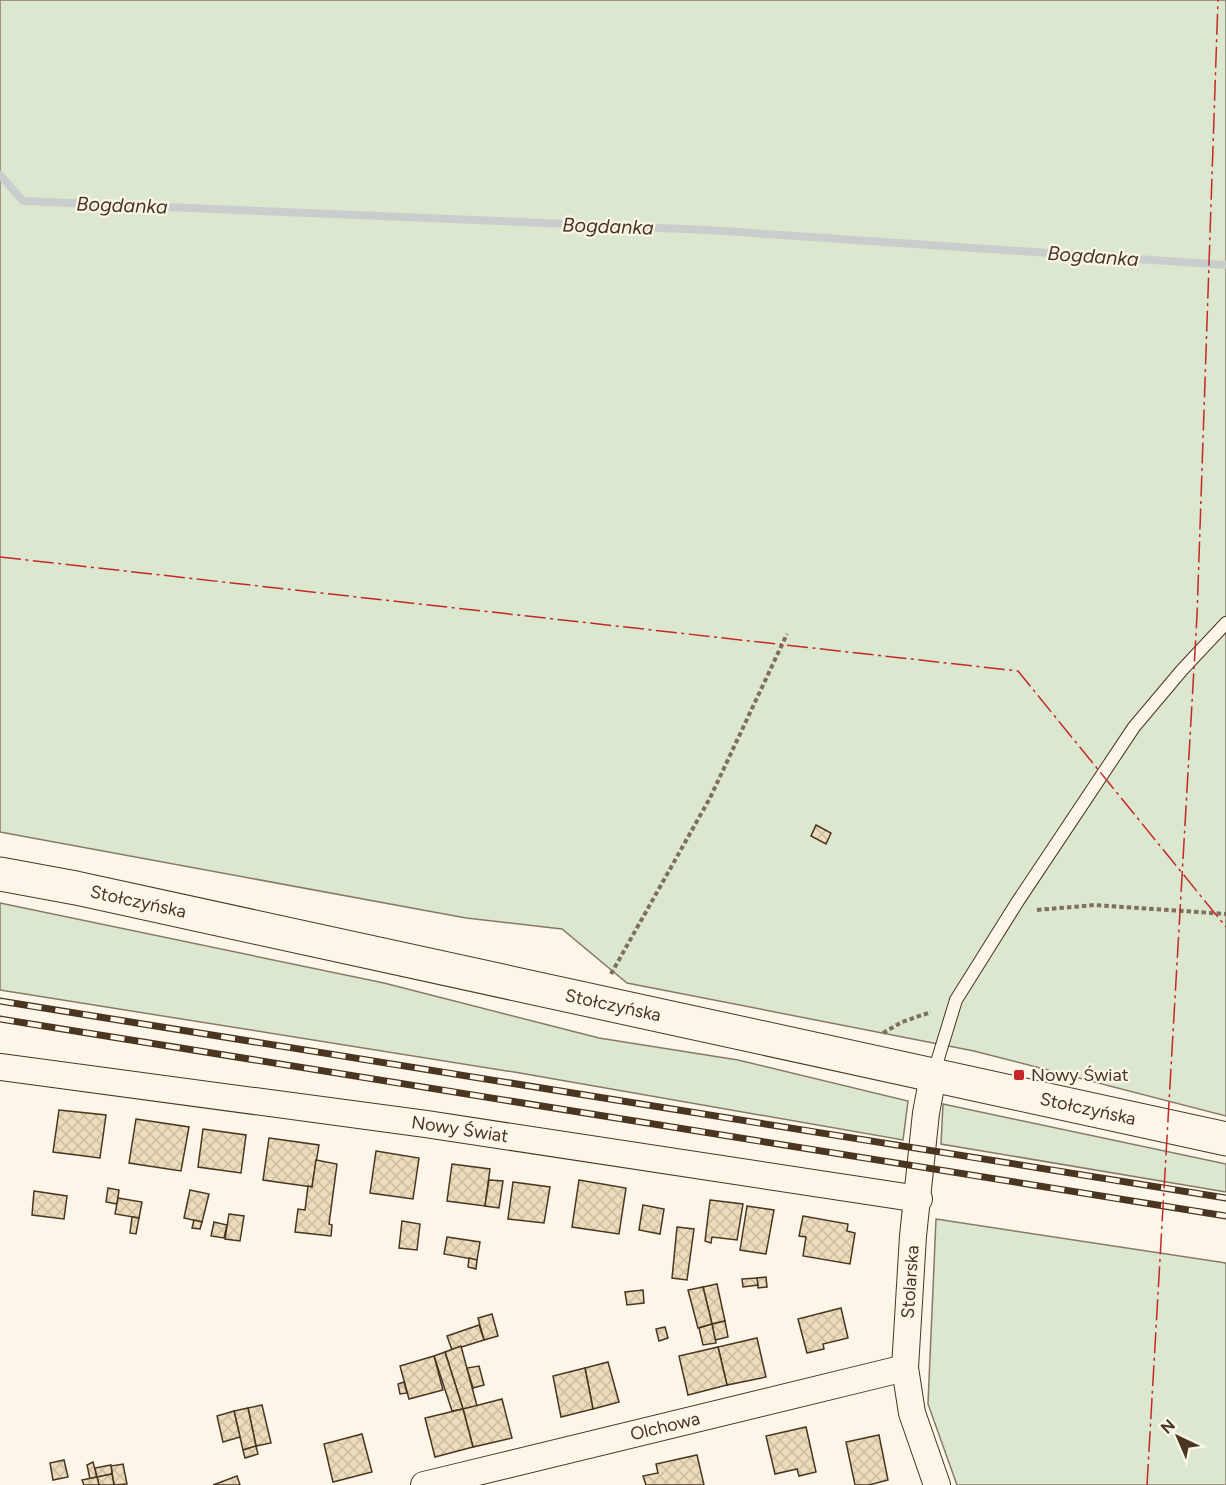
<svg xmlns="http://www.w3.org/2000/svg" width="1226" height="1485" font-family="Figtree,sans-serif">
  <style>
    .grass { fill: #dce7d0; stroke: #887966; stroke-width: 1.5 }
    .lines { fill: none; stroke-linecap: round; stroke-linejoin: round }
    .stream { stroke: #c9cecd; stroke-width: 8 }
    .building { fill: url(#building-cross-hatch); stroke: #4a3520; stroke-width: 1.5 }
    .lane-casing { stroke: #4a3520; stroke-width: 14 }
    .street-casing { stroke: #4a3520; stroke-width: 28 }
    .secondary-casing { stroke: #4a3520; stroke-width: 35 }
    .path { stroke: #7f6f5c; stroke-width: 4; stroke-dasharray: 4.5 3; stroke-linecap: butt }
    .lane { stroke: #fbf6e9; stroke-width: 12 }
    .street { stroke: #fbf6e9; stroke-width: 26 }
    .secondary { stroke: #fbf6e9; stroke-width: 33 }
    .rail-casing { stroke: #4a3520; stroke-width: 7 }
    .rail { stroke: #fbf6e9; stroke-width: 4.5; stroke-dasharray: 14; stroke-linecap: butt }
    .power { stroke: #c62828; stroke-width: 1.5; stroke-dasharray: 21 4.5 3 4.5; stroke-linecap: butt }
    .poi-dot { fill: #c62828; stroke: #fbf6e9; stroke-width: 2 }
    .labels { text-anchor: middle; stroke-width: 4.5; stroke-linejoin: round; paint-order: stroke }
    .street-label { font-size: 18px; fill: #4a3520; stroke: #fbf6e9 }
    .poi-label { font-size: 18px; fill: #4a3520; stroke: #fbf6e9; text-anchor: start }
    .water-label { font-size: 20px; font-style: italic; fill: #4a3520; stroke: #fbf6e9 }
  </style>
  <defs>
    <pattern id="building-cross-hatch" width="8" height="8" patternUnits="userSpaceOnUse" patternTransform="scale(1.5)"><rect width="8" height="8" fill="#ecdcbc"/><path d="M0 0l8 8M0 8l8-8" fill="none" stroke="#ccbda1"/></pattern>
  </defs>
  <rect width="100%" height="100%" fill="#fbf6e9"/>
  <g class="grass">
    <path d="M0 0H1226V1116L974 1051 627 983 562 929 466 918 0 832Z"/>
    <path d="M0 903 384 983 599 1038 738 1060 908 1101 903 1140 520 1073 0 990Z"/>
    <path d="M943 1104 1226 1164V1192L941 1144Z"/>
    <path d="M936 1219 1226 1263V1485H957L928 1404Z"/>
  </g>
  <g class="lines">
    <path class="stream" d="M0 175 23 201 708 230 1226 265"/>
  </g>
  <g class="building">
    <path d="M816 825 831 833 826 844 811 836Z"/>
    <path d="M59 1110 106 1115 100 1158 53 1152Z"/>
    <path d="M136 1119 189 1127 181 1171 129 1163Z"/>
    <path d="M203 1129 246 1135 241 1173 198 1167Z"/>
    <path d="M269 1138 319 1145 312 1187 263 1180Z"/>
    <path d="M376 1151 419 1158 413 1199 370 1193Z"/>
    <path d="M316 1160 337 1164 329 1224 332 1225 331 1236 295 1232 298 1209 305 1210 308 1186 312 1187Z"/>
    <path d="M452 1164 490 1169 485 1206 447 1201Z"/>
    <path d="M489 1180 503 1181 499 1208 485 1206Z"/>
    <path d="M579 1180 626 1188 619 1234 572 1227Z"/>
    <path d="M513 1182 550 1187 544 1223 508 1219Z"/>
    <path d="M108 1188 119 1190 117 1204 106 1202Z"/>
    <path d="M190 1190 209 1194 202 1222 184 1218Z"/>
    <path d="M34 1191 67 1196 64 1219 32 1215Z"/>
    <path d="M118 1198 142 1202 139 1218 115 1214Z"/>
    <path d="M710 1200 743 1204 737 1240 712 1237 711 1243 705 1241Z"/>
    <path d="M643 1205 664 1209 660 1234 639 1230Z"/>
    <path d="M747 1206 774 1210 766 1254 740 1250Z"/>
    <path d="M229 1214 244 1216 240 1241 225 1239Z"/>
    <path d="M803 1216 848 1224 847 1231 855 1233 850 1264 803 1256 806 1237 799 1236Z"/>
    <path d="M132 1217 139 1218 136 1234 130 1233Z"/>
    <path d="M194 1220 202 1222 200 1229 192 1228Z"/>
    <path d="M402 1221 420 1224 417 1250 399 1248Z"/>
    <path d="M214 1222 227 1225 224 1238 211 1236Z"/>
    <path d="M677 1227 694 1229 687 1280 672 1278Z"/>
    <path d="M447 1237 480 1242 477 1260 444 1254Z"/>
    <path d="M469 1258 477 1260 476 1269 468 1267Z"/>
    <path d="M766 1277 767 1287 758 1288 757 1278Z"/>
    <path d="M757 1278 758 1285 743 1287 742 1279Z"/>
    <path d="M717 1284 725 1321 712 1324 703 1287Z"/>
    <path d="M703 1287 712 1324 698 1328 688 1290Z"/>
    <path d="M643 1290 644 1303 627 1305 625 1292Z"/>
    <path d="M841 1308 848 1338 823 1344 824 1349 807 1353 798 1319Z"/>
    <path d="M492 1314 498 1336 484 1340 478 1318Z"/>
    <path d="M725 1321 728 1337 715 1340 712 1324Z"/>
    <path d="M712 1324 716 1343 703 1345 699 1328Z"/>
    <path d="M479 1325 484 1340 452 1350 447 1336Z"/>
    <path d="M665 1327 668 1338 659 1341 656 1329Z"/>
    <path d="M757 1338 766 1377 727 1385 718 1347Z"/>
    <path d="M461 1346 477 1406 463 1409 445 1352Z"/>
    <path d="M718 1347 727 1385 688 1395 679 1356Z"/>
    <path d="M445 1352 463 1409 452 1411 434 1356Z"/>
    <path d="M434 1356 443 1390 409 1399 400 1366Z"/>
    <path d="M608 1362 619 1402 593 1409 585 1368Z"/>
    <path d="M479 1366 484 1385 473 1388 467 1368Z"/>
    <path d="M585 1368 593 1409 561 1417 553 1376Z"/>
    <path d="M404 1382 407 1393 400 1394 398 1384Z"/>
    <path d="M502 1399 512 1438 473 1447 463 1409Z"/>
    <path d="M262 1405 271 1443 256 1446 248 1408Z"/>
    <path d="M248 1408 256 1446 243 1450 234 1411Z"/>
    <path d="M463 1409 473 1447 435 1457 425 1418Z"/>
    <path d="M234 1411 240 1437 223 1442 217 1416Z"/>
    <path d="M806 1427 816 1472 799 1476 797 1469 775 1474 766 1436Z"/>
    <path d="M362 1434 372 1472 333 1482 324 1444Z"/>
    <path d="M879 1435 888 1480 869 1485H855L846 1442Z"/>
    <path d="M256 1446 258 1454 245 1458 243 1450Z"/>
    <path d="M697 1455 704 1485H646L643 1476 658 1473 656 1464Z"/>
    <path d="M64 1460 68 1477 53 1480 50 1463Z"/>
    <path d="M93 1462 97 1477 90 1479 87 1465Z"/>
    <path d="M123 1464 127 1484 114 1485 111 1466Z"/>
    <path d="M111 1465 112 1474 97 1477 95 1468Z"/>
    <path d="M112 1474 114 1485H99L97 1477Z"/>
    <path d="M237 1476 240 1485H213Z"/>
    <path d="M97 1477 99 1485H84L82 1480Z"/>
  </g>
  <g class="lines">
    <g class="lane-casing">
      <path id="lane" d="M933 1075 956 1000 1018 901 1134 727 1182 670 1226 623"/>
    </g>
    <g class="street-casing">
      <g id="street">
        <path id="s1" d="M0 1067 426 1124 919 1199"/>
        <path d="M933 1076 926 1113 913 1236 905 1368 912 1413 937 1485"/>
        <path id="s2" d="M424 1485 905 1368"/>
      </g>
    </g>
    <g class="secondary-casing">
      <g id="secondary">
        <path id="s3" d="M0 874 76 888 1226 1139"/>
      </g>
    </g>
    <g class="path">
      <path d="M1037 910 1095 905 1226 914"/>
      <path d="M611 974 710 798 787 634"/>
      <path d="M883 1033 902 1022 931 1012"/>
    </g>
    <use href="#lane" class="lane"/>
    <use href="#street" class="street"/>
    <use href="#secondary" class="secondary"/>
    <g class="rail-casing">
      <g id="rail">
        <path d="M0 1001 1226 1198"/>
        <path d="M0 1019 1226 1216"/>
      </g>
    </g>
    <use href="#rail" class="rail"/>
    <g class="power">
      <path d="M0 557 1018 671 1226 927"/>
      <path d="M1147 1485 1197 616 1218 0"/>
    </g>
  </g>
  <rect class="poi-dot" x="1013" y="1069" width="12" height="12" rx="3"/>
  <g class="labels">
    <g class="street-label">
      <text dy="6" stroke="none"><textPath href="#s3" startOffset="141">Stołczyńska</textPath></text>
      <text dy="6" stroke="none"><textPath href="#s3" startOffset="627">Stołczyńska</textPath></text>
      <text dy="6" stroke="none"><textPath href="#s3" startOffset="1113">Stołczyńska</textPath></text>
      <text dy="6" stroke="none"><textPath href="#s1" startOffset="464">Nowy Świat</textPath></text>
      <text transform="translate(910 1282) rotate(-86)" y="6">Stolarska</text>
      <text dy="6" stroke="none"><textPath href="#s2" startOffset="248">Olchowa</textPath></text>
    </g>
    <g class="poi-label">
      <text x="1031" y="1081">Nowy Świat</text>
    </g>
    <g class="water-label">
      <text transform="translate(122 205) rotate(2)" y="7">Bogdanka</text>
      <text transform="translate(608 226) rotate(2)" y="7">Bogdanka</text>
      <text transform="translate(1093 256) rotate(4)" y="7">Bogdanka</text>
    </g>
  </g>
  <g transform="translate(1178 1437) rotate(316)" stroke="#fbf6e9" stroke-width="4.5" paint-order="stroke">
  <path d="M0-4.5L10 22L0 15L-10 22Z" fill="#4a3520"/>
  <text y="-9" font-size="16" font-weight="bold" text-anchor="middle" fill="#4a3520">N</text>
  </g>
</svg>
